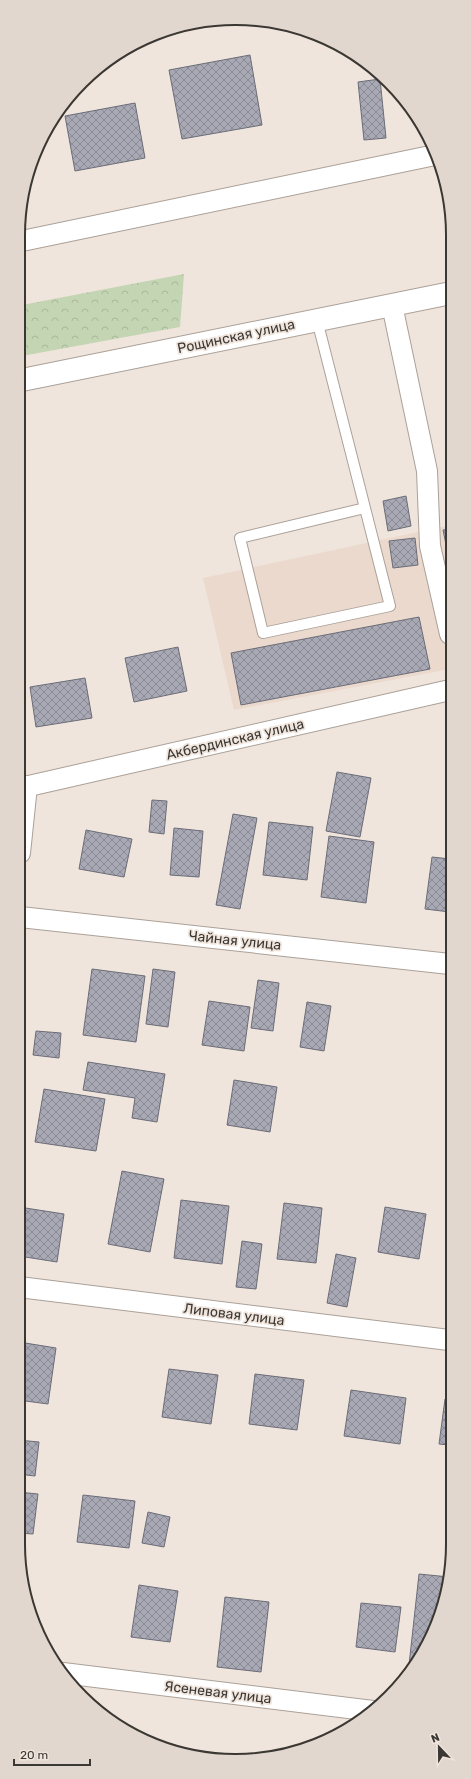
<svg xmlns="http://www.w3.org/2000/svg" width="471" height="1779" font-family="Rubik,sans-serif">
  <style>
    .built { fill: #ead9cc }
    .forest { fill: url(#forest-crowns) }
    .building { fill: url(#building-cross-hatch); stroke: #6b6c77 }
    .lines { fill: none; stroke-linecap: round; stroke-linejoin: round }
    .lane-casing { stroke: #aba199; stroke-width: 12 }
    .street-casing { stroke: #aba199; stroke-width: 22 }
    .secondary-casing { stroke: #aba199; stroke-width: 24 }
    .lane { stroke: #fff; stroke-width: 10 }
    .street { stroke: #fff; stroke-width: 20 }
    .secondary { stroke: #fff; stroke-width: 22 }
    .labels { text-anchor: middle; stroke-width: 3.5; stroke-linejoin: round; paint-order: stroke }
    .street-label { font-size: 14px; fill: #3b3733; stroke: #f0e5dd }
    .rim { fill: none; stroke: #3b3733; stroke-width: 2 }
  </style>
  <defs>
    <pattern id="forest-crowns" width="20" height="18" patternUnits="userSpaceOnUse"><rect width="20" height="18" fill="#c4d5b3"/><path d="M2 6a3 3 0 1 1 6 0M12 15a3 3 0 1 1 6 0" fill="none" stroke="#a9b79a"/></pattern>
    <pattern id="building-cross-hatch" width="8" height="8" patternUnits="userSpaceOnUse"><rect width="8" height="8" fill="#a8a9b5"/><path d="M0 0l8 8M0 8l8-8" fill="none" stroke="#8a8a94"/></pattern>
  </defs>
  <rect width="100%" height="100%" fill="#f0e5dd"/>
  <path class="built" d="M451 525 450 669 234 710 203 578Z"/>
  <path class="forest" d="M184 274 180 327 22 356V305Z"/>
  <g class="building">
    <path d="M250 55 262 125 182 139 169 70Z"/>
    <path d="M380 79 386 138 364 140 358 82Z"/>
    <path d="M135 103 145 158 75 171 65 116Z"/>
    <path d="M406 496 411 526 388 531 383 501Z"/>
    <path d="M451 529V569L443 530Z"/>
    <path d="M415 538 418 565 393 568 389 541Z"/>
    <path d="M419 617 430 669 241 705 231 653Z"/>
    <path d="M178 647 187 691 134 702 125 658Z"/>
    <path d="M85 678 92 718 36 727 30 687Z"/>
    <path d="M450 769V799L446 798Z"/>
    <path d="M337 772 371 778 360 837 326 831Z"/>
    <path d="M152 800 167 801 164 834 149 832Z"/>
    <path d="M233 814 257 818 240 909 216 905Z"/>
    <path d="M269 822 313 827 307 880 263 875Z"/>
    <path d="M174 828 203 831 199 877 170 875Z"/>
    <path d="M86 830 132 839 124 877 79 869Z"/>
    <path d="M329 836 374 842 366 903 321 897Z"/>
    <path d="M432 857 450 859V912L425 909Z"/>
    <path d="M92 969 145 976 136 1042 83 1035Z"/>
    <path d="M153 969 175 972 168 1027 146 1024Z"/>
    <path d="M258 980 279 983 273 1031 251 1028Z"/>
    <path d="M209 1001 250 1007 244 1051 202 1045Z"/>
    <path d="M307 1002 331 1006 324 1051 300 1047Z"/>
    <path d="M36 1031 61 1033 59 1058 33 1055Z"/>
    <path d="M88 1062 165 1074 157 1122 132 1118 135 1098 83 1090Z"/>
    <path d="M234 1080 277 1087 270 1132 227 1125Z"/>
    <path d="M44 1089 105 1099 96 1151 35 1142Z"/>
    <path d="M122 1171 164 1179 150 1252 108 1244Z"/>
    <path d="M181 1200 229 1206 222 1264 174 1258Z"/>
    <path d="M284 1203 322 1208 316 1263 277 1259Z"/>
    <path d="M19 1207 64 1214 57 1262 19 1256Z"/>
    <path d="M385 1207 426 1214 419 1259 378 1252Z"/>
    <path d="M242 1241 262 1244 256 1289 236 1287Z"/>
    <path d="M336 1254 356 1258 347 1307 327 1303Z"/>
    <path d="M19 1342 56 1348 48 1404 18 1400Z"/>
    <path d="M169 1369 218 1375 211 1424 162 1417Z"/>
    <path d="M255 1374 304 1380 297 1430 249 1424Z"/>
    <path d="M351 1390 406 1398 400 1444 344 1436Z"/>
    <path d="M445 1399 449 1400V1445L439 1444Z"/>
    <path d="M18 1440 39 1442 35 1476 18 1474Z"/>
    <path d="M18 1492 38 1494 33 1534 18 1533Z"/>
    <path d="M83 1495 135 1501 129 1548 77 1542Z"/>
    <path d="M148 1512 170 1517 164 1547 142 1543Z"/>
    <path d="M419 1574 449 1577V1586L416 1664 408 1674Z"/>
    <path d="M139 1585 178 1591 170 1642 131 1637Z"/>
    <path d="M225 1597 269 1602 261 1672 217 1667Z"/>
    <path d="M361 1603 401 1607 395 1652 356 1647Z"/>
    <path d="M191 1752 240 1758V1759L221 1761Z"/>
  </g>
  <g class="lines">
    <g class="lane-casing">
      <path id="lane" d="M317 320 390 606 263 633 240 538 365 508"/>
    </g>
    <g class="street-casing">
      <g id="street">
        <path d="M22 241 435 155"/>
        <path d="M392 305 427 471 430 546 450 634"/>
        <path d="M20 788 450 690"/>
        <path d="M20 853 27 786"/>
        <path d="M20 917 450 964"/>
        <path d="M19 1287 449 1340"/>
        <path d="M63 1673 373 1711"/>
      </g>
    </g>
    <g class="secondary-casing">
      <path id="secondary" d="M22 380 451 293"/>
    </g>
    <use href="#lane" class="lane"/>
    <use href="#street" class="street"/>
    <use href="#secondary" class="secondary"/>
  </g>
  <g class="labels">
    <g class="street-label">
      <text transform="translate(236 336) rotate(-12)" y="5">Рощинская улица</text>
      <text transform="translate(235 739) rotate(-13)" y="5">Акбердинская улица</text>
      <text transform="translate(235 940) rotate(6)" y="5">Чайная улица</text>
      <text transform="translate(234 1314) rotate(7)" y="5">Липовая улица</text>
      <text transform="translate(218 1692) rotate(7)" y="5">Ясеневая улица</text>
    </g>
  </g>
  <path d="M0 0H471V1779H0ZM235 25H236A210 210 0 0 1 446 235V1544A210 210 0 0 1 236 1754H235A210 210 0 0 1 25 1544V235A210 210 0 0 1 235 25Z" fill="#e2d7cf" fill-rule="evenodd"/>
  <path class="rim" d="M235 25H236A210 210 0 0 1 446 235V1544A210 210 0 0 1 236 1754H235A210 210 0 0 1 25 1544V235A210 210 0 0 1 235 25Z"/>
  <g transform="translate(439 1747) rotate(338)" stroke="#f0e5dd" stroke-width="3" paint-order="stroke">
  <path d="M0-3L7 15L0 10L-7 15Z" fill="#3b3733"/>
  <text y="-6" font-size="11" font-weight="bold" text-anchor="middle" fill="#3b3733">N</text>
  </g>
  <path d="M14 1759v6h76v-6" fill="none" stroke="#3b3733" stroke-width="2"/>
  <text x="20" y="1759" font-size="12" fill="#3b3733" stroke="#f0e5dd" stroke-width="3" paint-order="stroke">20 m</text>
</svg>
